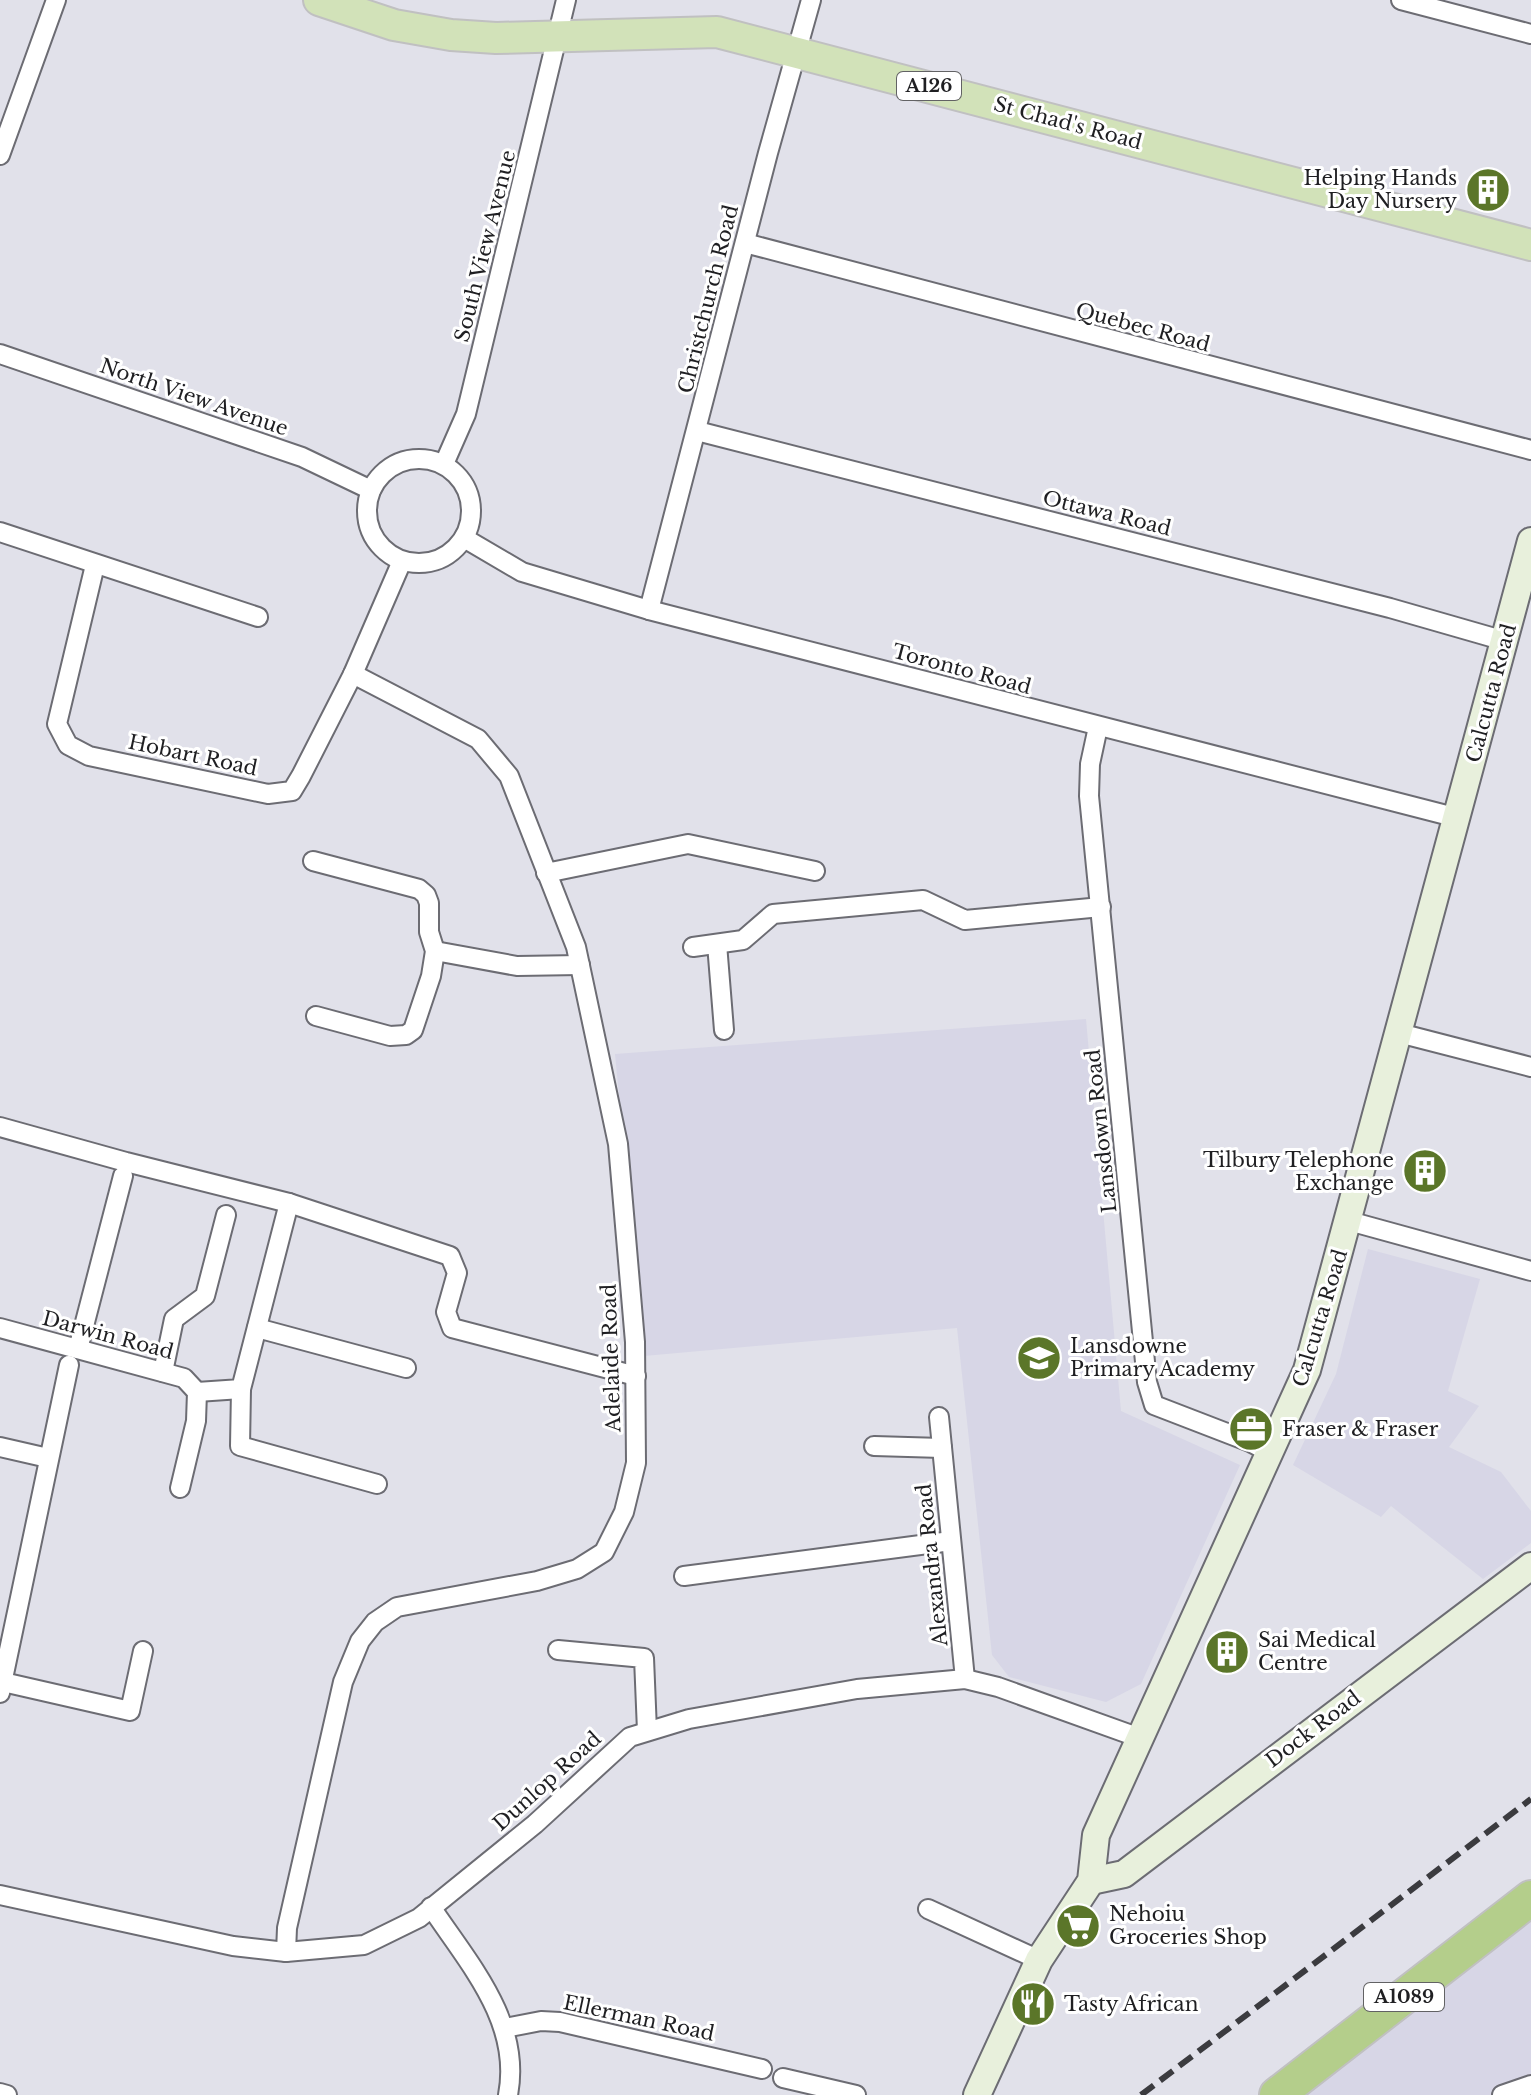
<svg xmlns="http://www.w3.org/2000/svg" width="1531" height="2095" font-family="'Libre Baskerville',serif">
  <style>
    .built { fill: #d7d6e6 }
    .lines { fill: none; stroke-linecap: round; stroke-linejoin: round }
    .street-casing { stroke: #6c6c73; stroke-width: 22 }
    .secondary-casing { stroke: #6c6c73; stroke-width: 30 }
    .primary-casing { stroke: #c0c0c1; stroke-width: 34 }
    .highway-casing { stroke: #c0c0c1; stroke-width: 38 }
    .street { stroke: #fff; stroke-width: 18 }
    .secondary { stroke: #e8f0dc; stroke-width: 26 }
    .primary { stroke: #d2e2b9; stroke-width: 30 }
    .highway { stroke: #b4ce8b; stroke-width: 34 }
    .rail { stroke: #3b3b3f; stroke-width: 6; stroke-dasharray: 16 8; stroke-linecap: butt }
    .labels { text-anchor: middle; stroke-width: 6; stroke-linejoin: round; paint-order: stroke }
    .shield { fill: #fff; stroke: #626264; stroke-width: 2 }
    .shield-label { font-size: 18px; font-weight: bold; fill: #1f1f22 }
    .street-label { font-size: 20px; fill: #1f1f22; stroke: #fff }
    .poi-label { font-size: 20px; fill: #1f1f22; stroke: #fff; text-anchor: start }
  </style>
  <rect width="100%" height="100%" fill="#e1e1ea"/>
  <g class="built">
    <path d="M1086 1019 1121 1411 1240 1465 1141 1684 1106 1702 1009 1677 992 1655 957 1328 644 1356 615 1054Z"/>
    <path d="M1368 1249 1480 1279 1448 1391 1479 1406 1449 1447 1501 1472 1531 1511V1543L1483 1579 1391 1506 1381 1517 1293 1465 1336 1374Z"/>
    <path d="M1531 1922V2095H1302L1409 2012Z"/>
  </g>
  <g class="lines">
    <g class="street-casing">
      <g id="street">
        <path d="M1401 0 1531 34"/>
        <path d="M0 155 56 0"/>
        <path d="M745 243 1531 450"/>
        <path d="M0 354 302 457 371 490"/>
        <path d="M697 431 1390 608 1505 641"/>
        <circle cx="419" cy="511" r="52"/>
        <path d="M444 464 466 414 566 0"/>
        <path d="M0 532 258 617"/>
        <path d="M464 538 522 572 649 610 1458 818"/>
        <path d="M95 565 57 724 68 745 89 756 268 794 292 791 301 776 353 674 402 561"/>
        <path d="M649 610 768 153 811 0"/>
        <path d="M1098 727 1090 764 1089 796 1147 1382 1154 1405 1250 1442 1271 1453"/>
        <path d="M313 861 419 889 426 895 429 903V932L435 951 431 976 413 1030 406 1035 390 1036 316 1016"/>
        <path d="M546 873 688 844 815 871"/>
        <path d="M717 944 724 1030"/>
        <path d="M693 947 743 940 773 914 923 900 965 920 1101 907"/>
        <path d="M435 951 517 966 580 965"/>
        <path d="M1399 1033 1531 1067"/>
        <path d="M0 1127 126 1162 289 1203 450 1256 457 1273 446 1312 452 1328 636 1376"/>
        <path d="M1349 1221 1531 1271"/>
        <path d="M0 1328 184 1378 197 1392 196 1421 180 1488"/>
        <path d="M257 1328 406 1368"/>
        <path d="M78 1349 123 1176"/>
        <path d="M163 1372 174 1319 205 1296 226 1215"/>
        <path d="M241 1389 240 1446 377 1484"/>
        <path d="M197 1392 241 1389 289 1203"/>
        <path d="M939 1417 965 1679"/>
        <path d="M874 1446 942 1448"/>
        <path d="M0 1447 48 1458"/>
        <path d="M684 1576 951 1541"/>
        <path d="M558 1650 644 1658 647 1731"/>
        <path d="M3 1682 130 1711 143 1651"/>
        <path d="M0 1693 69 1365"/>
        <path d="M0 1895 233 1946 286 1952 364 1945 419 1918 535 1824 630 1737 689 1719 857 1689 965 1679 998 1687 1140 1738"/>
        <path d="M431 1907C469 1964 522 2022 508 2095"/>
        <path d="M928 1909 1039 1960"/>
        <path d="M286 1952 287 1928 343 1682 360 1641 375 1622 397 1607 537 1581 577 1569 604 1552 624 1512 636 1463 635 1342 618 1144 576 947 509 776 478 739 353 674"/>
        <path d="M505 2028 541 2021 560 2022 762 2069"/>
        <path d="M783 2078 856 2095"/>
        <path d="M0 2093 7 2095"/>
        <path d="M1502 2095 1531 2085"/>
      </g>
    </g>
    <g class="secondary-casing">
      <g id="secondary">
        <path d="M1091 1881 1124 1874 1531 1566"/>
        <path d="M977 2095 1039 1960 1091 1881 1096 1835 1307 1370 1531 541"/>
      </g>
    </g>
    <g class="primary-casing">
      <path id="primary" d="M319 0 394 25 451 35 496 38 717 32 1531 245"/>
    </g>
    <g class="highway-casing">
      <path id="highway" d="M1277 2095 1531 1898"/>
    </g>
    <use href="#street" class="street"/>
    <use href="#secondary" class="secondary"/>
    <use href="#primary" class="primary"/>
    <use href="#highway" class="highway"/>
    <path class="rail" d="M1141 2095 1531 1799"/>
  </g>
  <defs>
    <g id="building-disc" transform="scale(2.3)"><circle r="9.5" fill="#5b7629" stroke="#fff"/><path d="M-4-6H4V6H1V3H-1V6H-4ZM-2.5-4.3h1.7v1.8h-1.7ZM.8-4.3h1.7v1.8H.8ZM-2.5-1h1.7V.8h-1.7ZM.8-1h1.7V.8H.8Z" fill="#fff"/></g>
    <g id="school-disc" transform="scale(2.3)"><circle r="9.5" fill="#5b7629" stroke="#fff"/><path d="M0-5L7-2L0 1L-7-2ZM-4 1L0 2.5L4 1V4Q0 6-4 4Z" fill="#fff"/></g>
    <g id="office-disc" transform="scale(2.3)"><circle r="9.5" fill="#5b7629" stroke="#fff"/><path d="M-6-3h4V-5.5h4V-3h4V5H-6ZM-1-4.5V-3h2v-1.5ZM-6 0V1H6V0Z" fill="#fff"/></g>
    <g id="supermarket-disc" transform="scale(2.3)"><circle r="9.5" fill="#5b7629" stroke="#fff"/><path d="M-6-5.5h2.5l.6 2H6L4.5 2H-2.5L-4.4-4H-6ZM-1.5 3.2a1.3 1.3 0 1 0 .1 0ZM3 3.2a1.3 1.3 0 1 0 .1 0Z" fill="#fff"/></g>
    <g id="restaurant-disc" transform="scale(2.3)"><circle r="9.5" fill="#5b7629" stroke="#fff"/><path d="M-5-6h1v4h1v-4h1v4h1v-4h1v5L-1.5 .5V6h-2V.5L-5-1ZM5-6V6H3V1.5H1.5Q1.5-4 5-6Z" fill="#fff"/></g>
  </defs>
  <g fill-rule="evenodd">
    <use href="#building-disc" x="1488" y="190"/>
    <use href="#building-disc" x="1425" y="1171"/>
    <use href="#school-disc" x="1039" y="1358"/>
    <use href="#office-disc" x="1251" y="1429"/>
    <use href="#building-disc" x="1227" y="1652"/>
    <use href="#supermarket-disc" x="1078" y="1926"/>
    <use href="#restaurant-disc" x="1033" y="2004"/>
  </g>
  <g class="labels">
    <g class="shield">
      <rect x="897" y="72" width="64" height="28" rx="6"/>
      <rect x="1364" y="1983" width="80" height="28" rx="6"/>
    </g>
    <g class="shield-label">
      <text x="929" y="92">A126</text>
      <text x="1404" y="2003">A1089</text>
    </g>
    <g class="street-label">
      <text transform="translate(1068 123) rotate(15)" y="7">St Chad's Road</text>
      <text transform="translate(485 246) rotate(-76)" y="7">South View Avenue</text>
      <text transform="translate(708 299) rotate(-76)" y="7">Christchurch Road</text>
      <text transform="translate(1143 327) rotate(15)" y="7">Quebec Road</text>
      <text transform="translate(194 397) rotate(19)" y="7">North View Avenue</text>
      <text transform="translate(1107 513) rotate(14)" y="7">Ottawa Road</text>
      <text transform="translate(962 669) rotate(15)" y="7">Toronto Road</text>
      <text transform="translate(1491 693) rotate(-75)" y="7">Calcutta Road</text>
      <text transform="translate(193 755) rotate(12)" y="7">Hobart Road</text>
      <text transform="translate(1101 1131) rotate(-96)" y="7">Lansdown Road</text>
      <text transform="translate(1320 1318) rotate(-73)" y="7">Calcutta Road</text>
      <text transform="translate(108 1335) rotate(15)" y="7">Darwin Road</text>
      <text transform="translate(611 1358) rotate(-92)" y="7">Adelaide Road</text>
      <text transform="translate(932 1565) rotate(-96)" y="7">Alexandra Road</text>
      <text transform="translate(1313 1729) rotate(-37)" y="7">Dock Road</text>
      <text transform="translate(547 1781) rotate(-42)" y="7">Dunlop Road</text>
      <text transform="translate(639 2018) rotate(12)" y="7">Ellerman Road</text>
    </g>
    <g class="poi-label">
      <text x="1457" y="185" text-anchor="end">Helping Hands<tspan x="1457" dy="23">Day Nursery</tspan></text>
      <text x="1394" y="1167" text-anchor="end">Tilbury Telephone<tspan x="1394" dy="23">Exchange</tspan></text>
      <text x="1070" y="1353">Lansdowne<tspan x="1070" dy="23">Primary Academy</tspan></text>
      <text x="1282" y="1436">Fraser &amp; Fraser</text>
      <text x="1258" y="1647">Sai Medical<tspan x="1258" dy="23">Centre</tspan></text>
      <text x="1109" y="1921">Nehoiu<tspan x="1109" dy="23">Groceries Shop</tspan></text>
      <text x="1064" y="2011">Tasty African</text>
    </g>
  </g>
</svg>
